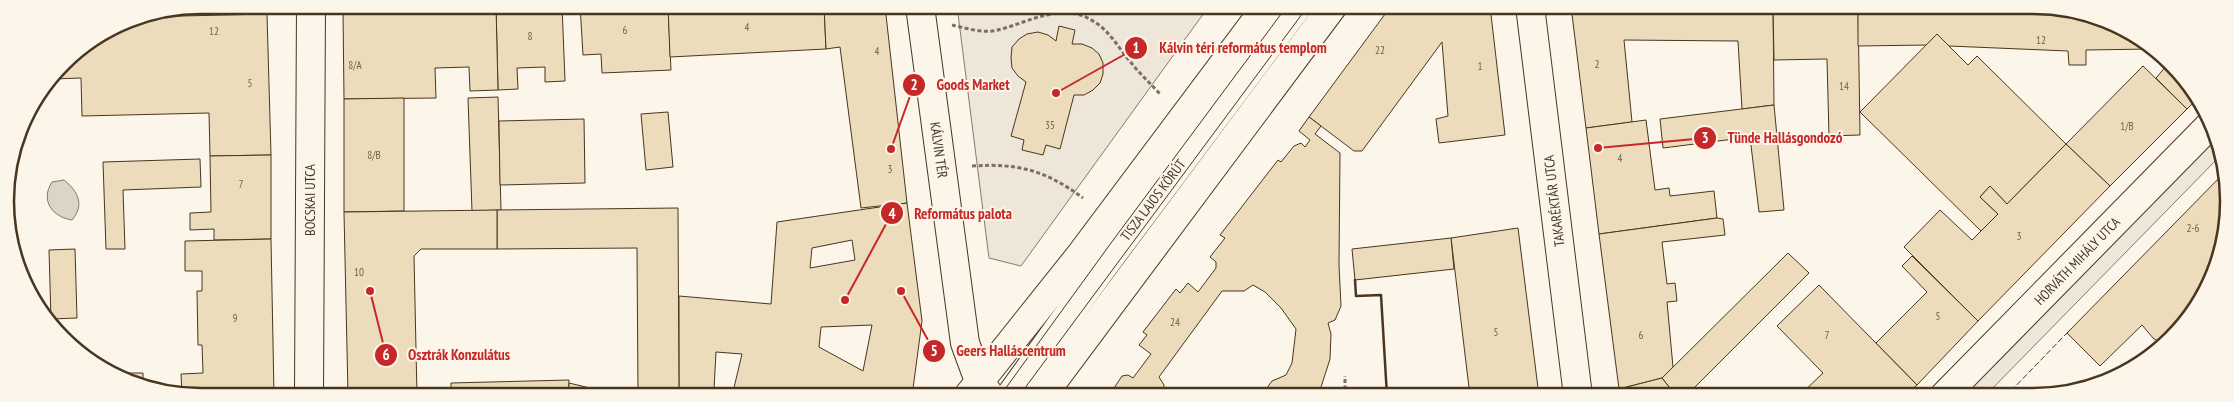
<svg xmlns="http://www.w3.org/2000/svg" width="2234" height="402" font-family="'PT Sans Narrow',sans-serif">
  <style>
    .green { fill: #ede6d9; stroke: #887966 }
    .parking { fill: #ede7d9; stroke: #887966 }
    .water { fill: #dcd4c6; stroke: #887966 }
    .building { fill: #ecdcbc; stroke: #4a3520; fill-rule: evenodd }
    .lines { fill: none; stroke-linecap: round; stroke-linejoin: round }
    .minor-casing { stroke: #4a3520; stroke-width: 30 }
    .path { stroke: #7f6f5c; stroke-width: 3; stroke-dasharray: 4 2.5; stroke-linecap: butt }
    .minor { stroke: #fbf6e9; stroke-width: 28 }
    .tram { stroke: #4a3520; stroke-width: 1 }
    .fence { stroke: #4a3520; stroke-width: 1; stroke-dasharray: 6 2.5; stroke-linecap: butt }
    .wall { stroke: #4a3520; stroke-width: 2.5 }
    .labels { text-anchor: middle; stroke-width: 4; stroke-linejoin: round; paint-order: stroke }
    .number-label { font-size: 11px; fill: #725f47 }
    .street-label { font-size: 14px; fill: #4a3520; stroke: #fbf6e9 }
    .rim { fill: none; stroke: #4a3520; stroke-width: 2.5 }
    .leader { fill: none; stroke: #c62828; stroke-width: 2 }
    .callout-dot { fill: #c62828; stroke: #fbf6e9; stroke-width: 2 }
    .mark-label { font-size: 15px; text-anchor: middle; font-weight: bold; fill: #fff }
    .callout-label { font-size: 15px; text-anchor: middle; font-weight: bold; fill: #c62828; stroke: #fbf6e9; stroke-width: 4; stroke-linejoin: round; paint-order: stroke }
  </style>
  <rect width="100%" height="100%" fill="#fbf6e9"/>
  <path class="green" d="M957 6H1005V8L1209 6 1021 266 989 258Z"/>
  <path class="parking" d="M2210 125 2222 154 1984 397 1944 396Z"/>
  <path class="water" d="M64 180C78 191 85 205 72 220 52 217 40 200 52 182Z"/>
  <g class="building">
    <path d="M562 5 565 81 545 82V67L517 68 518 89 498 90 496 6Z"/>
    <path d="M580 5H668L671 70 602 73 601 54 583 55Z"/>
    <path d="M668 5 824 6 826 49 670 57Z"/>
    <path d="M496 6 498 90 470 91 469 67 435 68 436 98 344 99 343 11Z"/>
    <path d="M824 6H885L907 203 861 208 840 47 826 49Z"/>
    <path d="M1391 6H1490L1505 135 1439 143 1436 119 1448 116 1442 42 1362 151H1354L1309 117Z"/>
    <path d="M1571 6H1773L1774 105 1742 109 1738 41 1624 40 1632 122 1586 128Z"/>
    <path d="M1773 6H1858L1860 135 1829 136 1827 59 1774 60Z"/>
    <path d="M1858 6 2058 7 2131 31 2151 49 2086 50V65H2069L2068 51 1949 46 1937 34 1927 45 1858 46Z"/>
    <path d="M267 14 271 155 210 156 209 113 82 116 81 78 51 79 63 62 126 20 139 17Z"/>
    <path d="M1059 26 1075 30 1072 44H1082L1092 48 1099 54 1103 63V74L1100 83 1093 90 1084 95H1074L1060 149 1046 145 1043 155 1022 150 1024 140 1011 136 1026 82 1018 76 1012 68 1011 58 1012 47 1019 39 1027 34 1038 32 1048 35 1056 41Z"/>
    <path d="M1937 34 1968 65 1977 56 2066 144 2007 204 1990 186 1980 197 1998 214 1981 231 1860 112Z"/>
    <path d="M2168 64 2188 81 2197 99 2187 109 2156 78Z"/>
    <path d="M2143 66 2187 109 2110 186 2066 144Z"/>
    <path d="M498 97 501 210 472 211 468 98Z"/>
    <path d="M404 98V211L344 212V99Z"/>
    <path d="M1774 105 1784 210 1759 212 1750 137 1663 148 1660 119Z"/>
    <path d="M668 112 673 167 646 170 641 114Z"/>
    <path d="M1309 117 1321 126 1315 134 1340 153 1339 265 1341 306 1335 320 1328 323 1331 334 1330 359 1321 387 1315 396H1261L1272 381 1286 375 1292 363 1296 329 1281 308 1265 292 1253 285 1244 291H1222L1159 377 1164 385 1163 396H1101L1105 390 1110 394 1122 376 1128 375 1133 378 1151 354 1139 345 1147 335 1143 332 1176 289 1180 293 1188 283 1198 292 1216 268V262L1210 257 1225 238 1220 235 1278 160 1281 162 1294 146 1301 143 1305 147 1310 140 1299 131Z"/>
    <path d="M584 119 585 183 500 185 499 121Z"/>
    <path d="M1646 120 1655 190 1669 188 1670 196 1714 191 1717 218 1599 234 1586 128Z"/>
    <path d="M2066 144 2110 186 1978 321 1904 247 1940 210 1972 240 1998 214 1980 197 1990 186 2007 204Z"/>
    <path d="M271 155V239L214 240V229L190 230V213L211 212 210 156Z"/>
    <path d="M200 159 201 187 123 190 125 249H106L103 162Z"/>
    <path d="M2224 173 2227 226 2209 288 2171 340 2164 345 2153 338 2142 325 2100 366 2067 333Z"/>
    <path d="M907 203 922 321 912 396H732L742 354 716 352 714 389 726 396H679V296L771 304 777 222ZM852 240 855 260 810 268 812 248ZM872 325 863 371 819 347 821 327Z"/>
    <path d="M678 208 679 396H638L637 248 497 249V210Z"/>
    <path d="M497 210V249H421L414 256 417 396 348 395 344 212Z"/>
    <path d="M1717 218 1723 219 1725 235 1662 242 1667 284 1675 283 1677 301 1667 302 1673 367 1662 378 1619 389 1599 234Z"/>
    <path d="M1518 228 1539 396H1470L1451 238Z"/>
    <path d="M1451 238 1454 269 1355 280 1352 249Z"/>
    <path d="M271 239 274 395H182L181 374 203 373 202 345H198L197 291H202V271H185V241Z"/>
    <path d="M75 249 77 318 51 319 49 250Z"/>
    <path d="M1788 253 1809 273 1692 390 1698 396H1676L1662 378Z"/>
    <path d="M1912 256 1978 321 1917 385 1876 343 1927 292 1902 266Z"/>
    <path d="M1819 285 1917 385 1905 396H1799L1823 373 1777 326Z"/>
    <path d="M111 373H143V384Z"/>
    <path d="M1662 378 1676 396H1620L1619 389Z"/>
    <path d="M569 380V396H451V383Z"/>
    <path d="M569 383 590 388 588 396H569Z"/>
  </g>
  <g class="lines">
    <g class="minor-casing">
      <g id="minor">
        <path d="M920 6 965 343 979 381 988 393"/>
        <path d="M1530 6 1578 396"/>
        <path d="M309 395 311 5"/>
        <path d="M968 396 1082 253 1267 6"/>
        <path d="M1010 396 1102 268 1298 6"/>
        <path d="M1042 396 1333 6"/>
        <path d="M1944 396 2210 125"/>
      </g>
    </g>
    <g class="path">
      <path d="M952 25C966 28 984 34 998 30 1030 22 1064 0 1096 23 1110 32 1118 47 1129 60 1138 72 1149 82 1160 94"/>
      <path d="M972 166C1018 163 1045 170 1083 198"/>
      <path d="M1345 396V376"/>
    </g>
    <use href="#minor" class="minor"/>
    <g class="tram">
      <path d="M1000 396 1111 243 1287 6"/>
      <path d="M1019 396 1308 6"/>
    </g>
    <path class="fence" d="M2005 397 2067 333"/>
    <path class="wall" d="M1355 280 1356 296 1381 295 1387 396"/>
  </g>
  <g class="labels">
    <g class="number-label">
      <text x="747" y="31">4</text>
      <text x="625" y="34">6</text>
      <text x="214" y="35">12</text>
      <text x="530" y="40">8</text>
      <text x="2041" y="44">12</text>
      <text x="1380" y="54">22</text>
      <text x="877" y="55">4</text>
      <text x="1597" y="68">2</text>
      <text x="355" y="69">8/A</text>
      <text x="1480" y="70">1</text>
      <text x="250" y="87">5</text>
      <text x="1844" y="90">14</text>
      <text x="1050" y="129">35</text>
      <text x="2127" y="130">1/B</text>
      <text x="374" y="159">8/B</text>
      <text x="1620" y="162">4</text>
      <text x="890" y="173">3</text>
      <text x="241" y="188">7</text>
      <text x="2193" y="232">2-6</text>
      <text x="2019" y="240">3</text>
      <text x="359" y="276">10</text>
      <text x="1938" y="320">5</text>
      <text x="235" y="322">9</text>
      <text x="1175" y="326">24</text>
      <text x="1496" y="336">5</text>
      <text x="1641" y="339">6</text>
      <text x="1827" y="339">7</text>
    </g>
    <g class="street-label">
      <text transform="translate(939 150) rotate(82)" y="5">KÁLVIN TÉR</text>
      <text transform="translate(310 200) rotate(-90)" y="5">BOCSKAI UTCA</text>
      <text transform="translate(1153 200) rotate(-53)" y="5">TISZA LAJOS KÖRÚT</text>
      <text transform="translate(1554 201) rotate(-97)" y="5">TAKARÉKTÁR UTCA</text>
      <text transform="translate(2077 261) rotate(-46)" y="5">HORVÁTH MIHÁLY UTCA</text>
    </g>
  </g>
  <path d="M0 0H2234V402H0ZM201 14H2033A187 187 0 0 1 2220 201V201A187 187 0 0 1 2033 388H201A187 187 0 0 1 14 201V201A187 187 0 0 1 201 14Z" fill="#fbf6e9" fill-rule="evenodd"/>
  <path class="rim" d="M201 14H2033A187 187 0 0 1 2220 201V201A187 187 0 0 1 2033 388H201A187 187 0 0 1 14 201V201A187 187 0 0 1 201 14Z"/>
  <path class="leader" d="M1056 93L1136 48M891 149L914 85M1598 148L1705 138M845 300L892 213M901 291L934 351M370 291L386 355"/>
  <g class="callout-dot">
    <circle cx="1056" cy="93" r="5"/>
    <circle cx="891" cy="149" r="5"/>
    <circle cx="1598" cy="148" r="5"/>
    <circle cx="845" cy="300" r="5"/>
    <circle cx="901" cy="291" r="5"/>
    <circle cx="370" cy="291" r="5"/>
    <circle cx="1136" cy="48" r="12"/>
    <circle cx="914" cy="85" r="12"/>
    <circle cx="1705" cy="138" r="12"/>
    <circle cx="892" cy="213" r="12"/>
    <circle cx="934" cy="351" r="12"/>
    <circle cx="386" cy="355" r="12"/>
  </g>
  <g class="mark-label">
    <text x="1136" y="53">1</text>
    <text x="914" y="90">2</text>
    <text x="1705" y="143">3</text>
    <text x="892" y="219">4</text>
    <text x="934" y="356">5</text>
    <text x="386" y="360">6</text>
  </g>
  <g class="callout-label">
    <text x="1243" y="53">Kálvin téri református templom</text>
    <text x="973" y="90">Goods Market</text>
    <text x="1785" y="143">Tünde Hallásgondozó</text>
    <text x="963" y="219">Református palota</text>
    <text x="1011" y="356">Geers Halláscentrum</text>
    <text x="459" y="360">Osztrák Konzulátus</text>
  </g>
</svg>
